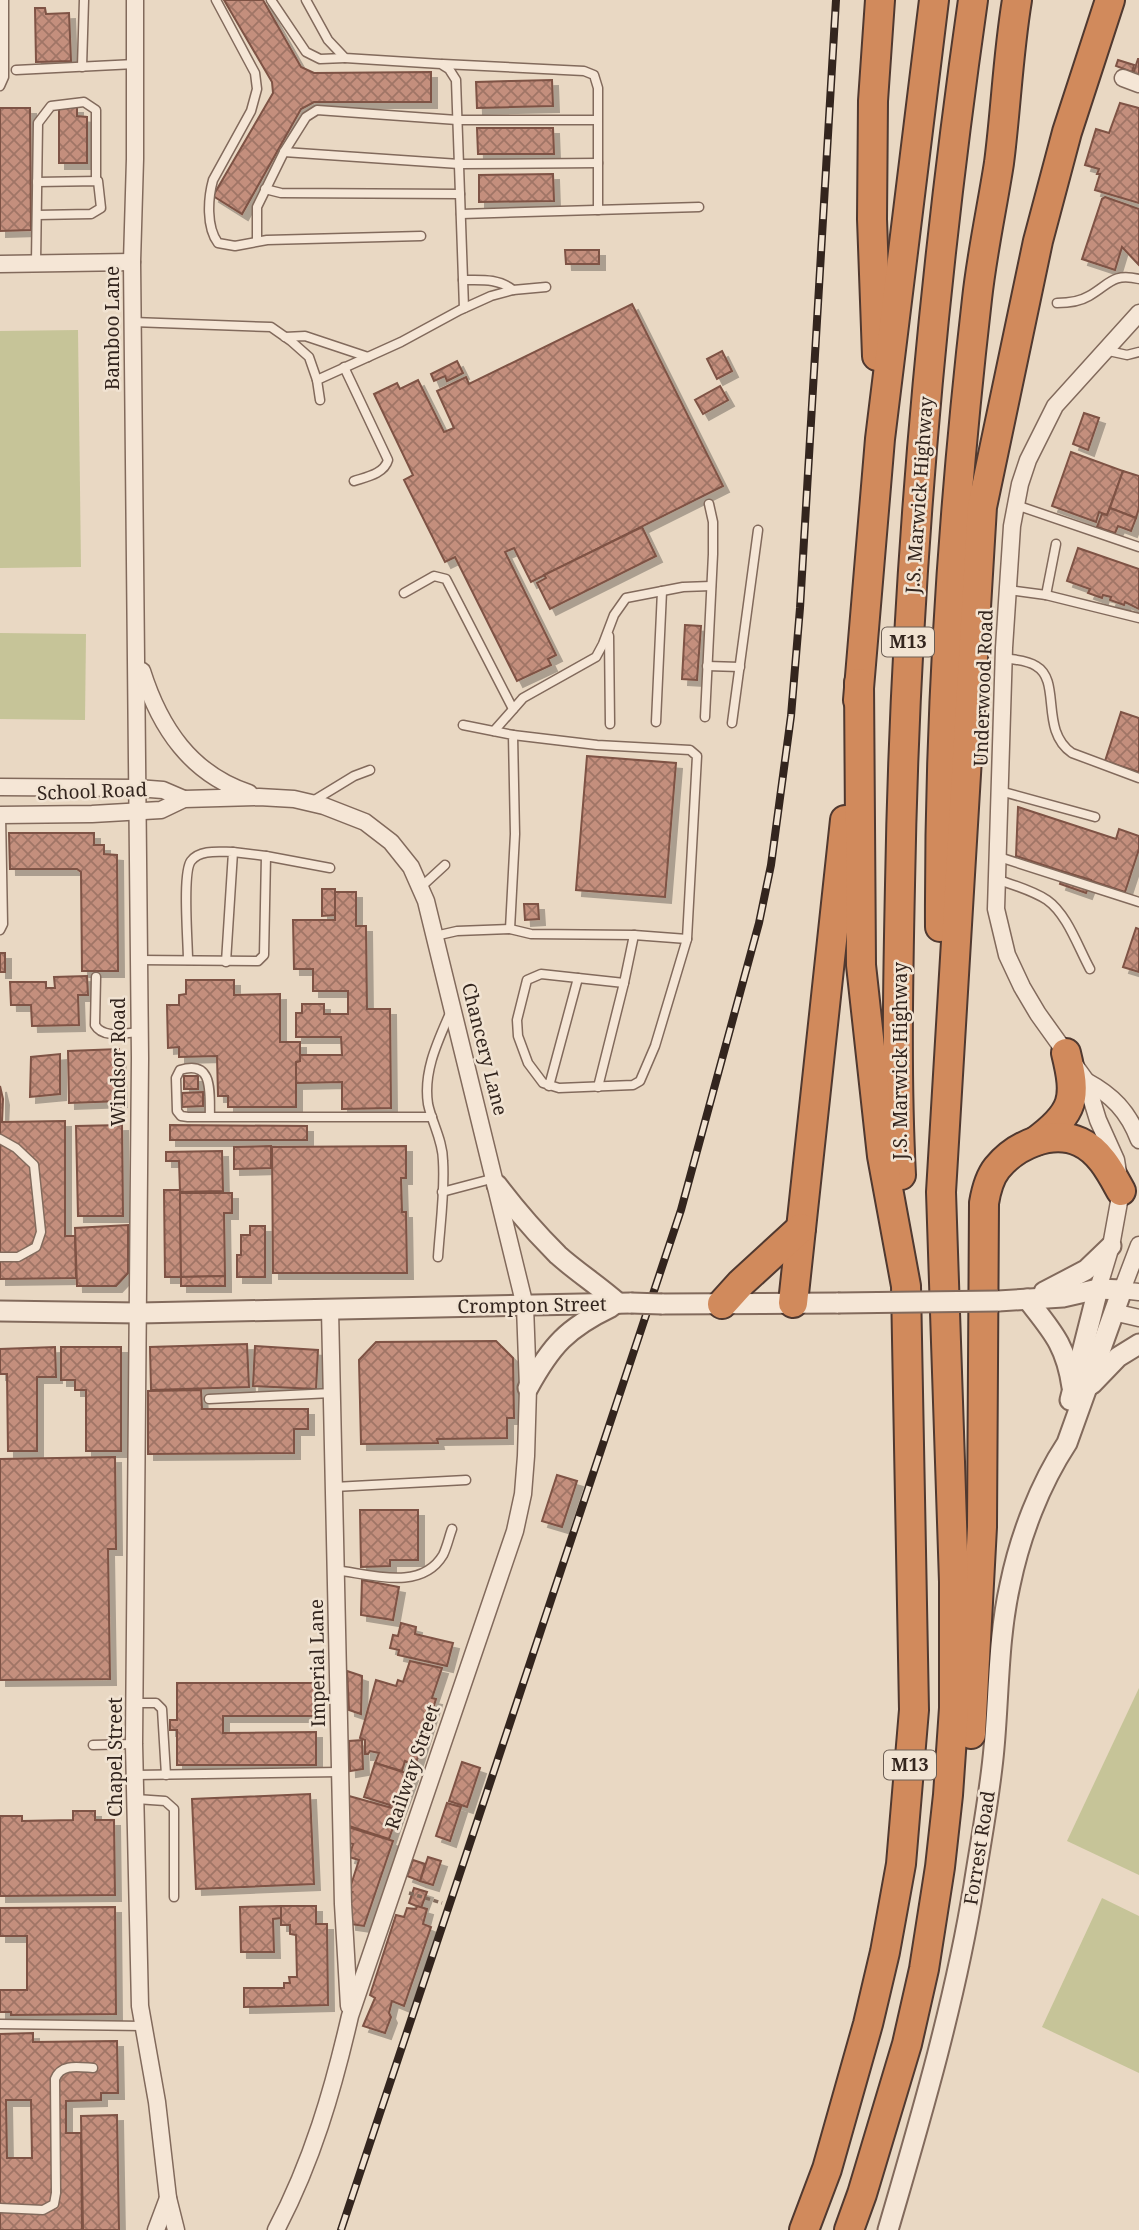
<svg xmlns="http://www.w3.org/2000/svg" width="1139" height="2230" font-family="'Noto Serif',serif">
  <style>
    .garden { fill: #c6c498 }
    .building { fill: url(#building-cross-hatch); stroke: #7e5244; stroke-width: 2; fill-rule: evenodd; filter: url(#shadow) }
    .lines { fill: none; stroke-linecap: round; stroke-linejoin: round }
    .service-casing { stroke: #826a5c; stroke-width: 11 }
    .minor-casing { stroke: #826a5c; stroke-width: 19 }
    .tertiary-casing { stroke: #826a5c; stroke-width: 23 }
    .motorway-casing { stroke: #503930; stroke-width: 32 }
    .path { stroke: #826a5c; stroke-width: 3.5; stroke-dasharray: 5 3.5; stroke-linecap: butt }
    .service { stroke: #f5e6d6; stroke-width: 8 }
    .minor { stroke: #f5e6d6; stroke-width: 16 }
    .tertiary { stroke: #f5e6d6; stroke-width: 19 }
    .motorway { stroke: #d18a5c; stroke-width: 28 }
    .rail-casing { stroke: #33251e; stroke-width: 8 }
    .rail { stroke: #f1e3d2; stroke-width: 5; stroke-dasharray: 16; stroke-linecap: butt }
    .tertiary-bridge-casing { stroke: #826a5c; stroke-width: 23; stroke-linecap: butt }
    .tertiary-bridge { stroke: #f5e6d6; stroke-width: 19 }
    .labels { text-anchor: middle; stroke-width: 5; stroke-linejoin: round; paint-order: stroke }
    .shield { fill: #f1e3d2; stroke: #6c5e54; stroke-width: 2 }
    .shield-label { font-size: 18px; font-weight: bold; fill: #33251e }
    .street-label { font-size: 19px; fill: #33251e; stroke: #f1e3d2 }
  </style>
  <defs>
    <pattern id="building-cross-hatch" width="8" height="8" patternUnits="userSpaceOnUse" patternTransform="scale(1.75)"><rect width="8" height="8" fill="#c48f7d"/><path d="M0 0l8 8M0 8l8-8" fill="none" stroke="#a07566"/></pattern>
    <filter id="shadow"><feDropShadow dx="6" dy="6" stdDeviation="0" flood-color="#0004"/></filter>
  </defs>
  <rect width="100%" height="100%" fill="#e9d8c3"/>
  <g class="garden">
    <path d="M78 330 81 567 0 568V331Z"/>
    <path d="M0 633 86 634 85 720 0 719Z"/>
    <path d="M1139 1688V1875L1067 1841Z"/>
    <path d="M1102 1898 1139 1916V2073L1042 2027Z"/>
  </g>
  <g class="building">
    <path d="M224 0H263L301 67 314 73 431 72V102H314L301 109 242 214 213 196 273 93 272 82Z"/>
    <path d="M35 8H45L46 14 69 13 71 61 36 62Z"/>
    <path d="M1138 59H1139V76L1133 74Z"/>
    <path d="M1118 60 1134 65 1132 72 1116 66Z"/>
    <path d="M552 80 553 106 477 108 476 82Z"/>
    <path d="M1120 103 1139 108V203L1095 190 1100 174H1097L1099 169 1085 165 1096 129 1109 133Z"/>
    <path d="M62 107H77V116L87 117V163H59V110Z"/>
    <path d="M0 108H30L31 230 0 231Z"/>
    <path d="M477 128H553L554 154H478Z"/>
    <path d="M553 174 554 201 479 202V175Z"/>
    <path d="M1105 197 1139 209V265L1122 247 1115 270 1082 259 1102 199Z"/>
    <path d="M565 250H599V264H566Z"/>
    <path d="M632 304 723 486 531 582 514 548 505 552 556 655 548 659 551 665 517 681 455 557 445 562 404 480 413 475 374 394 397 383 400 389 418 380 444 432 454 428 437 391 466 377 469 384Z"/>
    <path d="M722 351 732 371 717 379 707 359Z"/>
    <path d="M457 361 463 373 447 381 445 376 434 381 431 374Z"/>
    <path d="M720 386 728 400 703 414 695 400Z"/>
    <path d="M1084 413 1099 418 1088 450 1073 444Z"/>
    <path d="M1071 452 1123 471 1107 515 1099 512 1096 522 1052 506Z"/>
    <path d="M1123 471 1139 476V508L1136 518 1110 508Z"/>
    <path d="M1110 508 1136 518 1131 531 1118 526 1115 533 1097 527 1102 514 1107 515Z"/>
    <path d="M642 527 656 556 550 609 537 583 546 578 544 575Z"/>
    <path d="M1078 548 1139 569V609L1125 602 1124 605 1110 600 1111 597 1103 595 1102 598 1088 593 1090 589 1067 581Z"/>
    <path d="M685 625 701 626 697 680 682 679Z"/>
    <path d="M1121 712 1139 718V772L1105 761Z"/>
    <path d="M587 756 676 763 665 897 576 890Z"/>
    <path d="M1018 807 1116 839 1119 829 1139 836V849L1125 892 1016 856Z"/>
    <path d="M9 833H94V845H104V854L117 855 118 971H82L81 872 77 869H10Z"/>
    <path d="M1064 872 1091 880 1086 893 1060 884Z"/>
    <path d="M322 889H335V915L322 916Z"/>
    <path d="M335 892H356V926H366L367 1009H390L391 1108 342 1109V1082L296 1083V1062L300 1061V1055H342L341 1037H296V1013H302V1004H324V1014H348V991H313V969H294L293 920H335Z"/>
    <path d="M524 904H538L539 919 525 920Z"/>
    <path d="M1136 928 1139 929V972L1123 967Z"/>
    <rect x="0" y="953" width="5" height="19"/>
    <path d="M87 976 88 995H78L79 1025 32 1026 31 1005H11L10 982H46V988H55L54 977Z"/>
    <path d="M186 980H234V995L280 994V1042H300V1061L296 1062V1107H228V1096H218L217 1056 179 1057V1047L168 1048 167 1005H179V995L186 994Z"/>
    <path d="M119 1049 121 1101 69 1103 68 1051Z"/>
    <path d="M60 1054V1094L30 1097 31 1057Z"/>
    <rect x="184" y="1076" width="14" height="13"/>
    <path d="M0 1086 3 1099 2 1122 65 1121V1236H75L76 1278 0 1279Z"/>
    <path d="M203 1092V1106L182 1107V1093Z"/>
    <path d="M122 1125 123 1216H78L76 1126Z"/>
    <path d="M170 1125 307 1126V1140H170Z"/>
    <path d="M271 1146V1168L234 1169V1147Z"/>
    <path d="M406 1146V1178H401L402 1212H406L407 1273H273L272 1147Z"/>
    <path d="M222 1151 223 1191 180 1192 179 1161H166V1152Z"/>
    <path d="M164 1190H180L181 1277H165Z"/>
    <path d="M180 1193H232V1213H224L225 1276 181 1277Z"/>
    <path d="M128 1225V1273L116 1286H77L75 1228Z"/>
    <path d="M250 1226H265V1277H237V1255H241V1235H250Z"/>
    <path d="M225 1276V1286H181V1277Z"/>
    <path d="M496 1341 513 1358 514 1418H507V1438L437 1439 438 1443 361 1444 359 1360 376 1342Z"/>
    <path d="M247 1344 249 1387 151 1390 150 1347Z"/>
    <path d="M255 1346 318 1350 316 1389 253 1386Z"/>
    <path d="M55 1347 56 1377H37V1451H8L7 1374H0V1349Z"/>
    <path d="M61 1347H121V1451H86V1390H75V1380H61Z"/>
    <path d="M201 1390 202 1409H308V1429H294V1453L148 1454V1391Z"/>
    <path d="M115 1457 116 1549H108L110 1679 0 1680V1459Z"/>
    <path d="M557 1475 577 1481 562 1527 542 1521Z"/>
    <path d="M360 1510H418V1560H390V1566L361 1567Z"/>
    <path d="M362 1580 399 1587 393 1620 361 1615Z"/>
    <path d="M401 1623 416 1627 415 1634 453 1643 447 1666 398 1655 399 1650 390 1648 393 1635 398 1636Z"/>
    <path d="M410 1661 442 1668 432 1698 436 1699 415 1766 405 1761 402 1771 375 1763 379 1753 370 1751 368 1754H365V1740L360 1738 376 1680 396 1686 398 1680 403 1682Z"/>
    <path d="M347 1671 362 1676 361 1714 349 1710Z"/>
    <path d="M177 1683H315L316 1716H223V1733L316 1732V1765H177V1730H170V1720H177Z"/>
    <path d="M362 1740 363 1769 350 1771 349 1741Z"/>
    <path d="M462 1762 480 1768 467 1807 449 1801Z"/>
    <path d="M375 1763 412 1775 399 1810 389 1808 390 1805 364 1797Z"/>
    <path d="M310 1794 314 1884 196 1889 192 1799Z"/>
    <path d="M349 1796 399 1810 389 1839 349 1826Z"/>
    <path d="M447 1803 461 1807 450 1841 436 1836Z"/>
    <path d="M73 1811H95V1820H114L115 1895 0 1896V1816H22V1821L73 1820Z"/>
    <path d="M348 1827 393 1841 364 1926 350 1924 349 1894 352 1892 349 1891 359 1860 349 1857 353 1844 348 1843Z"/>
    <path d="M428 1857 441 1861 433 1885 420 1881Z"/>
    <path d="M413 1860 425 1864 420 1881 407 1876Z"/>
    <path d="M414 1888 427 1892 421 1908 409 1903Z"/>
    <path d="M281 1906H316V1924H327L328 2005 244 2007V1988H284V1983H290L289 1977H297L296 1935 290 1934V1925H281Z"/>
    <path d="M281 1906V1918L273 1919 274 1952H241L240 1907Z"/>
    <path d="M417 1906 427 1909 423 1924 431 1927 404 2006 392 2001 389 2013 391 2017 385 2033 363 2026 375 1998 370 1995 396 1915 404 1917 407 1908 416 1909Z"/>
    <path d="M115 1907 116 2014 11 2015V2012H0V1990H27V1936H0V1908Z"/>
    <path d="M33 2033V2042L117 2041 118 2093H101V2100L66 2101V2133H81L82 2230H0V2034ZM6 2100H31L32 2158H7Z"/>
    <path d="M117 2115 119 2230H83L81 2116Z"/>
  </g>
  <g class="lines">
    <g class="service-casing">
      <g id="service">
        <path d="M216 0 255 73 257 89 251 111 213 180C208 198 206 227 218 243L235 246 267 240 421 236"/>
        <path d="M271 0 306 52 320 59 345 58"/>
        <path d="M306 0 328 40 345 58 441 64 449 69 456 80 464 308"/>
        <path d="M443 64 584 71 594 75 598 88V210"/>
        <path d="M82 67 84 0"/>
        <path d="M16 70 135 64"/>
        <path d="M0 86 4 77V0"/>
        <path d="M284 152 459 164 598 163"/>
        <path d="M265 189 281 193 460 194"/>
        <path d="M461 214 699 207"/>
        <path d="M37 215 91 214 101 208 98 181 37 182"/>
        <path d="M257 241V207L284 152 306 117 317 110 457 120H597"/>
        <path d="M36 263 38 123 51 106 84 102 96 110V181"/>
        <path d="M463 280C481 280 498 278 513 290"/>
        <path d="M1057 303C1069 303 1079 302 1089 296 1110 284 1112 273 1139 279"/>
        <path d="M133 322 271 327 291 341 309 357 317 380 320 400"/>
        <path d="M285 337 305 336 368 357"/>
        <path d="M1104 350 1127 355 1139 352"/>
        <path d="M344 367 388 460C384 474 366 477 354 481"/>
        <path d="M317 380 401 342 460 310 491 296 513 290 546 287"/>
        <path d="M1016 505 1139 547"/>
        <path d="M1008 590 1046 595 1139 618"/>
        <path d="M404 593 434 576 446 579 513 709"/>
        <path d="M1046 595 1056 544"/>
        <path d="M609 636 610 724"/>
        <path d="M1004 658C1015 660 1027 660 1036 666 1062 681 1039 730 1072 753L1139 778"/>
        <path d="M707 666 740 667"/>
        <path d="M705 717 713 554V522L709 504"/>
        <path d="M656 722 662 591"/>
        <path d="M732 723 758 530"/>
        <path d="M463 725 513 735 515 834 510 929"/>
        <path d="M494 731 523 698 596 657 603 644 614 615 626 598 683 587 711 586"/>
        <path d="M513 735 597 745 690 750 697 756 687 939 655 1046 640 1081 633 1085 559 1088 543 1083 528 1063 518 1036 517 1020 527 980 541 974 624 983"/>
        <path d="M1000 791 1095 817"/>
        <path d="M313 801 354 776 370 770"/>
        <path d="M233 852 266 856"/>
        <path d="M996 856 1139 902"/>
        <path d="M996 879C1013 885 1032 890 1047 900 1067 914 1078 947 1090 969"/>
        <path d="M421 887 445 865"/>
        <path d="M0 930 3 924 1 815"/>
        <path d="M435 936 457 931 510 929 531 934 634 935 687 939"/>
        <path d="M139 960 258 961 264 955 266 856 330 868"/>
        <path d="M188 960C188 941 182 873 191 861 200 849 220 852 233 852L226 962"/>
        <path d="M96 977 95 1025C103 1039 125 1033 139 1032"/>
        <path d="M549 1086 578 978"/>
        <path d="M598 1087 624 983 634 935"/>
        <path d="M210 1117C209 1095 215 1059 180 1070L176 1078 177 1111 181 1116 188 1117H432"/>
        <path d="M0 1139 16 1148 34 1165 41 1232 36 1247 18 1257H0"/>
        <path d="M442 1192 495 1178"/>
        <path d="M438 1257C440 1226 445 1192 443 1161 443 1141 432 1123 428 1104 423 1071 438 1041 451 1011"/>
        <path d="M209 1399 332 1393"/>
        <path d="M334 1487 466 1480"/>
        <path d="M335 1570C370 1574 421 1592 443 1555 447 1547 449 1537 452 1529"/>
        <path d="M135 1703H156L162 1709 166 1775"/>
        <path d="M93 1745 134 1744"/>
        <path d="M135 1775 340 1772"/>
        <path d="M136 1799 165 1801 174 1809V1897"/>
        <path d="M0 2024 143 2026"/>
        <path d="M0 2208 43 2210 54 2204 56 2193 55 2079C61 2063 79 2067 93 2068"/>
      </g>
    </g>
    <g class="minor-casing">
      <g id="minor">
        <path d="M135 0V159L132 262 140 1058 134 1744 140 2006 157 2102 168 2198 176 2230"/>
        <path d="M1123 78 1139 84"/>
        <path d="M0 264 132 262"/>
        <path d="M142 671C160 728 191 774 249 793"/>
        <path d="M0 787 137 788 163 790 184 799"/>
        <path d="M0 815 92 814 161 810 184 799 259 797 294 799 324 806 365 822 391 842 411 867 426 901 525 1306 528 1388 526 1456 523 1494 515 1531 350 2016C333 2090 312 2162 276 2230"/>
        <path d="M1086 1081C1112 1095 1128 1111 1139 1140"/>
        <path d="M1139 1245 1122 1290 1139 1292"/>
        <path d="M1098 1289 1111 1246 1121 1191 1116 1160 1098 1120 1086 1081 1038 1014 1022 987 1007 955 996 909 1004 648 1012 526 1020 484 1028 460 1055 406 1139 313"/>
        <path d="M330 1310 343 1904 349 2006"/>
        <path d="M1113 1312 1139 1318"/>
        <path d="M156 2230 168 2198"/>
      </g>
    </g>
    <g class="tertiary-casing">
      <g id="tertiary">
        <path d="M497 1185C516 1210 536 1233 558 1255 577 1272 599 1286 618 1303"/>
        <path d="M1044 1292 1086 1270 1111 1246"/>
        <path d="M1027 1299C1052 1331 1066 1345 1072 1387"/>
        <path d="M662 1304 838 1303"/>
        <path d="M0 1311 139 1313 631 1303"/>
        <path d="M1092 1384 1118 1357 1139 1344"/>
        <path d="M528 1388C551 1346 567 1328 611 1307"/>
        <path d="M1070 1400 1098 1289"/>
        <path d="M888 2230C921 2117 955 2002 974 1885 981 1840 990 1794 994 1748 999 1694 998 1638 1010 1585 1020 1536 1040 1484 1067 1443L1122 1290 1098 1289 1063 1297 998 1301"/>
      </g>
    </g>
    <g class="motorway-casing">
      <g id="motorway">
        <path d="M877 356 872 219 873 101 880 0"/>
        <path d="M858 700 880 439 934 0"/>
        <path d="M940 927C939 718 953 507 977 299 982 253 992 208 999 163 1006 109 1008 54 1017 0"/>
        <path d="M1036 1141C1075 1112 1077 1098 1066 1053"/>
        <path d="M901 1175C896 1078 898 981 900 885 905 589 931 293 973 0"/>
        <path d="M793 1303 845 820"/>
        <path d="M722 1304 741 1283 801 1228"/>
        <path d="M971 1734 982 1527 984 1203C986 1191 989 1178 997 1168 1016 1145 1052 1129 1080 1142 1100 1151 1111 1173 1121 1191"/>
        <path d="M804 2230 827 2169 868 2024 885 1952 901 1864 914 1710 906 1286 882 1156 861 965 859 683"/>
        <path d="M849 2230 862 2194 907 2044 924 1969 940 1867 948 1795 954 1708V1582L941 1192 982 507 1038 241 1067 132 1110 0"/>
      </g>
    </g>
    <path class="path" d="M409 1893 442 1903"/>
    <use href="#service" class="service"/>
    <use href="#minor" class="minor"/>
    <use href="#tertiary" class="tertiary"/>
    <use href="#motorway" class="motorway"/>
    <g class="rail-casing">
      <path id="rail" d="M341 2230 681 1210 759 923 771 865 791 716 800 608 836 0"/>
    </g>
    <use href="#rail" class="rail"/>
    <g class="tertiary-bridge-casing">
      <g id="tertiary-bridge">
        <path d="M631 1303 662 1304"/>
        <path d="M838 1303 998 1301"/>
      </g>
    </g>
    <use href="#tertiary-bridge" class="tertiary-bridge"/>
  </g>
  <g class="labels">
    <g class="shield">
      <rect x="882" y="627.5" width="52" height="29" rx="5"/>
      <rect x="884" y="1750.5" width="52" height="29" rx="5"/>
    </g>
    <g class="shield-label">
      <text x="908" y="648">M13</text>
      <text x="910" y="1771">M13</text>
    </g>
    <g class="street-label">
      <text transform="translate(112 328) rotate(-90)" y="7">Bamboo Lane</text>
      <text transform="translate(919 495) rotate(-86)" y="7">J.S. Marwick Highway</text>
      <text transform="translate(983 688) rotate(-88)" y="7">Underwood Road</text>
      <text transform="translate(92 791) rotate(-2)" y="7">School Road</text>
      <text transform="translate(485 1049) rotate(76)" y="7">Chancery Lane</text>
      <text transform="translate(900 1061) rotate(-90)" y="7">J.S. Marwick Highway</text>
      <text transform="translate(118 1062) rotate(-90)" y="7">Windsor Road</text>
      <text transform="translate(532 1305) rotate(-1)" y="7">Crompton Street</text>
      <text transform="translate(317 1663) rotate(-91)" y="7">Imperial Lane</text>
      <text transform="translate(115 1757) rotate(-90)" y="7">Chapel Street</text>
      <text transform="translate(412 1767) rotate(-71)" y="7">Railway Street</text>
      <text transform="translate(979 1848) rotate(-81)" y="7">Forrest Road</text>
    </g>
  </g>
</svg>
